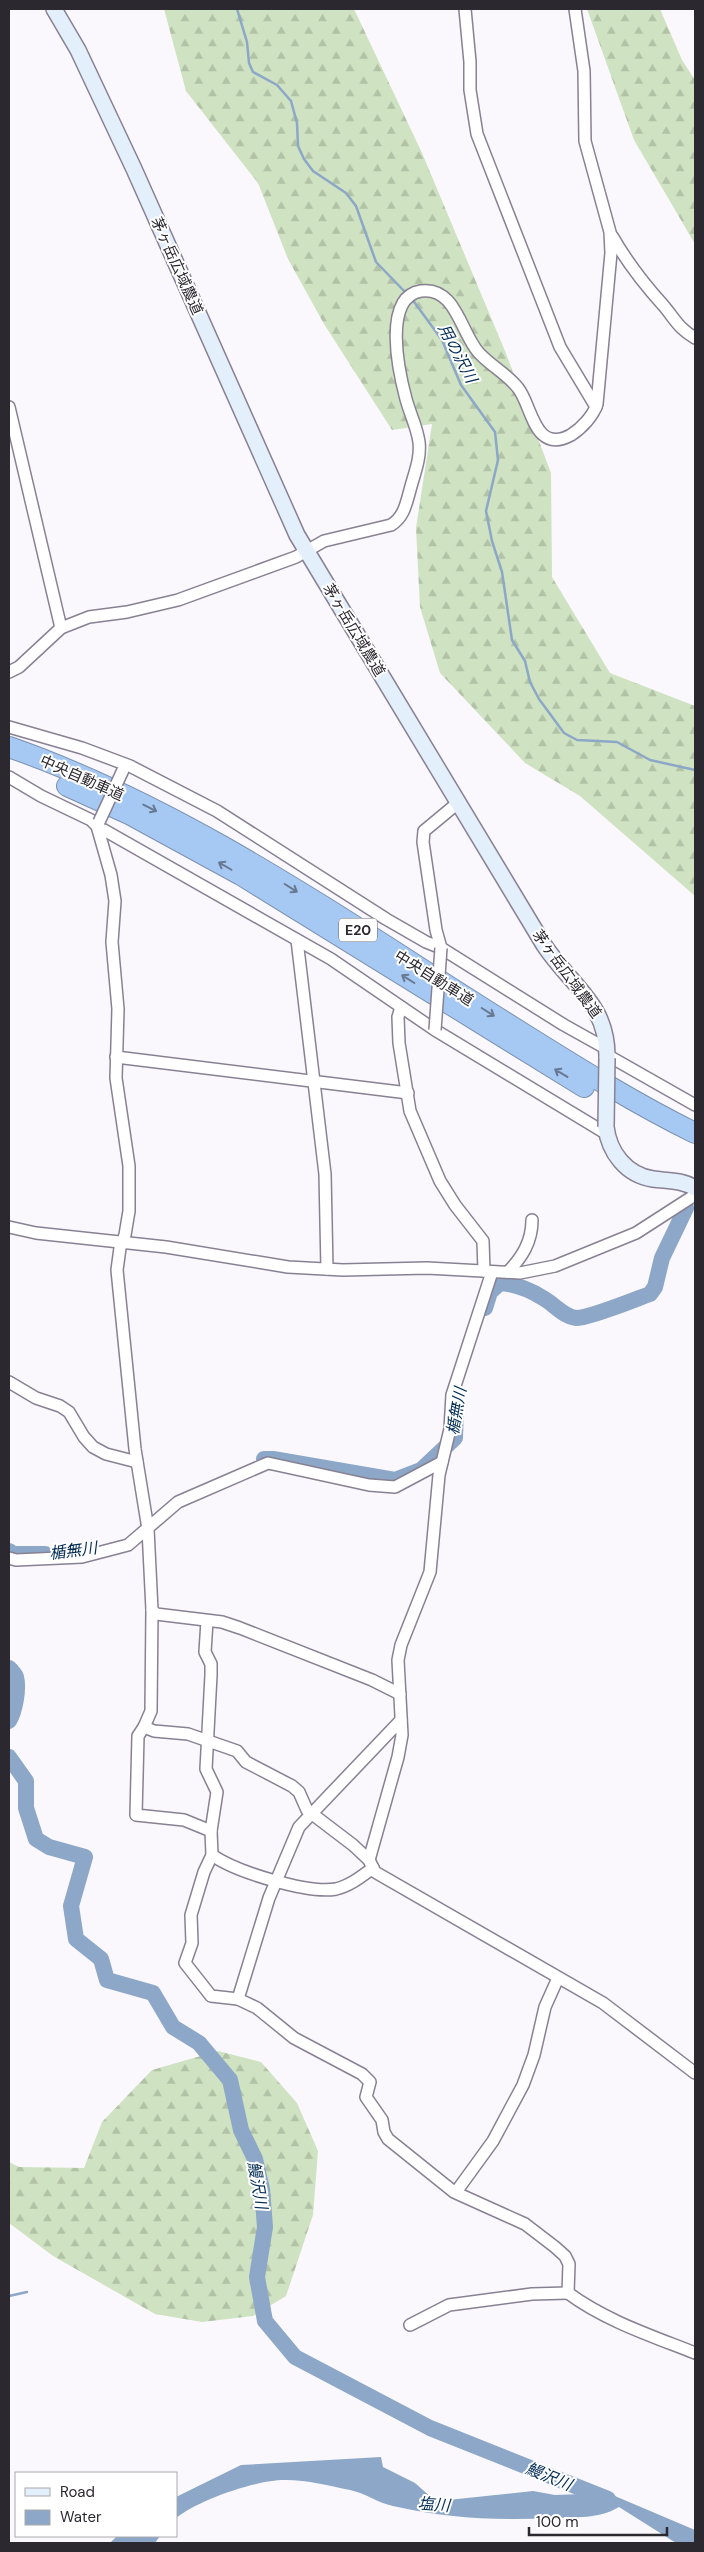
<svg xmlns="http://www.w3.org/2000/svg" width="704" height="2552" font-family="'DM Sans','Noto Sans JP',sans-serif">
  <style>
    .forest { fill: url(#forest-firs) }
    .water { fill: #8ca7c7 }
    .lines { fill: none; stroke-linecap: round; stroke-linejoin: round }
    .stream { stroke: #8ca7c7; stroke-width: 2.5 }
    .river { stroke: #8ca7c7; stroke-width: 16 }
    .street-casing { stroke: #888193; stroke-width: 14 }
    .secondary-casing { stroke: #888193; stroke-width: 18 }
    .highway-casing { stroke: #7b91af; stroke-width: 22 }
    .street { stroke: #fff; stroke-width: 11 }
    .secondary { stroke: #e4effc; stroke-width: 15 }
    .highway { stroke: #a6c9f4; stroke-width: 20 }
    .street-bridge-casing { stroke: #888193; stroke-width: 14; stroke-linecap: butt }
    .secondary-bridge-casing { stroke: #888193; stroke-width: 18; stroke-linecap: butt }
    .street-bridge { stroke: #fff; stroke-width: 11 }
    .secondary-bridge { stroke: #e4effc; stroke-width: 15 }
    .oneway { stroke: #687892 }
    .labels { text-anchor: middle; stroke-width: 4; stroke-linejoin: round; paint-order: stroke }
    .shield { fill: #fff; stroke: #6b686d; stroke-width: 1 }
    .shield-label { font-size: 14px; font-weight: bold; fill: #2b282f }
    .street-label { font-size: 15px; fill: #2b282f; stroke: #fff }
    .water-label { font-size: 16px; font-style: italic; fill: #032d55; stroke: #fff }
  </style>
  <defs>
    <pattern id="forest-firs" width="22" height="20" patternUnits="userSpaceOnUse" patternTransform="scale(1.25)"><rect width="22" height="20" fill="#cfe2c1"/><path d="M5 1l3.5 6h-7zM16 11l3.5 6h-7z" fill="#b2c2a6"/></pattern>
  </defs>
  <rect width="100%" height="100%" fill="#faf8fc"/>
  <g class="forest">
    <path d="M164 9H354L422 153 505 351 551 473 552 577 610 673 695 706V896L580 796 525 763 440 673 420 607 416 528 432 424 392 430 324 324 288 259 258 183 186 91Z"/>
    <path d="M587 9H660L682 60 695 80V244L634 140Z"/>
    <path d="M218 2051 261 2062 297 2103 318 2151 313 2215 286 2296 253 2316 202 2322 155 2314 53 2256 9 2223V2162L19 2167 84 2168 102 2122 152 2070Z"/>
  </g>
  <g class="water">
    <path d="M381 2457 383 2467 415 2483 432 2498 448 2500 533 2491 555 2495 582 2494 596 2488 695 2530V2543H676L619 2507C599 2519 575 2517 552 2518 500 2521 444 2518 393 2506 378 2503 365 2493 350 2490 330 2486 307 2480 286 2480 258 2479 198 2500 176 2518V2497L241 2465Z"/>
    <path d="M117 2536H160L155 2543H110Z"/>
  </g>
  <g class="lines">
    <g class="stream">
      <path d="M237 9 247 42 249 63 253 72 277 85 291 101 297 123 298 146 304 159 313 171 346 193 356 206 376 262 406 293"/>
      <path d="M412 299 442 340 461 385 495 432 498 460 486 511 492 541 502 572 512 640 525 661 530 682 539 699 564 733 577 740 617 742 650 760 695 770"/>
      <path d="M9 2296 27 2292"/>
    </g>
    <g class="river">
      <path d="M485 1308 490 1292 500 1283C516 1284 530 1290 543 1298 554 1304 564 1317 576 1318 590 1318 633 1300 650 1294L655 1287 662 1258 686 1208"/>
      <path d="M264 1459H273L395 1480 421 1470 455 1438 456 1408"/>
      <path d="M9 1551 13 1554H45"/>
      <path d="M9 1668C11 1670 15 1674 16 1677 19 1689 15 1711 9 1721"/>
      <path d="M9 1757 26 1781V1808L36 1839 49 1847 85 1857 71 1906 76 1939 101 1959 107 1980 153 1993 173 2027 199 2043 230 2080 241 2130 255 2159 262 2189 265 2227 257 2277 265 2321 295 2357 430 2428 608 2499"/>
    </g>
    <g class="street-casing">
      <g id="street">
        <path d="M465 9 470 62V90L477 134 560 347 596 407"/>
        <path d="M612 236C627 262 643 283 663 305 675 319 678 328 695 338"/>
        <path d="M9 407 61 628 19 667 9 672"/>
        <path d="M61 628 89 617 127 612 178 600 296 557 324 541 391 525C404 517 406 504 410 490 414 474 421 459 419 442 417 427 410 414 406 399 399 373 382 297 421 291 456 286 461 334 479 353 491 366 507 374 518 388 532 405 534 455 571 435 582 428 593 416 597 404L611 253 610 232 585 141 584 71 575 9"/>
        <path d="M9 727 82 748 130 766 217 811 386 919 426 942 441 948 564 1025 607 1049"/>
        <path d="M9 777 41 796 91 820 97 826 331 959 435 1030 607 1134"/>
        <path d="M99 822 97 826 111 875 115 901 112 942 118 1009 116 1078 129 1166V1211L125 1235 120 1248 117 1270 135 1449 148 1529 152 1610 156 1614 222 1622 240 1628 372 1680 400 1694"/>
        <path d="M297 940 325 1174 327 1269"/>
        <path d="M441 948 436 930 423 842 424 831 459 802"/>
        <path d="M401 1007 398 1017 399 1043 410 1111 440 1181 455 1205 483 1241 484 1271"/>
        <path d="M607 1055 695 1105"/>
        <path d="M116 1057 408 1093"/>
        <path d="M9 1227 36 1233 166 1247 288 1267 343 1270 427 1268 520 1273 555 1266 636 1233 695 1195"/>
        <path d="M508 1272C522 1257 532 1242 532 1220"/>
        <path d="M9 1382 36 1398 60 1406 69 1412 84 1437 93 1447 106 1454 137 1462"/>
        <path d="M9 1558 16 1560 82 1557 128 1545 178 1502 268 1463 369 1485 395 1487 442 1462"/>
        <path d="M207 1621 205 1652 211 1664V1675L206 1769 217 1792 211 1831 212 1855 204 1872 191 1915 192 1943 185 1963 211 1996 238 1999 269 1898 299 1827 401 1720"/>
        <path d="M144 1727 151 1711 152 1610"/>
        <path d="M211 1831 184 1820 136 1815 138 1736 144 1727 154 1731 188 1734 237 1751 246 1762 292 1786 299 1792 307 1810 353 1845 369 1860 375 1872 603 2003 695 2073"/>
        <path d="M212 1855C236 1872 308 1894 336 1889 350 1886 362 1876 373 1868"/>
        <path d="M369 1860 398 1757 402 1735 398 1660 401 1645 430 1572 439 1475 450 1429 452 1395 492 1272"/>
        <path d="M238 1999 257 2008 294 2038 362 2074 370 2082 366 2097 382 2120 384 2132 388 2139 454 2192 525 2224 555 2247 565 2256 569 2264 568 2293C606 2321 652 2336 695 2353"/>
        <path d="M456 2192 493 2141 523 2085 534 2055 545 2007 558 1978"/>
        <path d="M410 2325 449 2305 532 2294 568 2293"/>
      </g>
    </g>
    <g class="secondary-casing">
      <g id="secondary">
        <path d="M54 9 78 50 134 169 297 535 544 945C572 987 608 1004 607 1058"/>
        <path d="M606 1127C609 1152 626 1175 653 1179 668 1181 682 1180 695 1188"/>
      </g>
    </g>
    <g class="highway-casing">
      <g id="highway">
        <path d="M9 747C195 812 358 931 524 1034 580 1069 636 1104 695 1133"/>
        <path d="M67 786 131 815 241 875 584 1087"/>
      </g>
    </g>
    <use href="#street" class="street"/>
    <use href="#secondary" class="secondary"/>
    <use href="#highway" class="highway"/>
    <g class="street-bridge-casing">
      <g id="street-bridge">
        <path d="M99 822 123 770"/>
        <path d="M435 1030 441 948"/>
      </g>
    </g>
    <g class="secondary-bridge-casing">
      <path id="secondary-bridge" d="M606 1127 607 1058"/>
    </g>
    <use href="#street-bridge" class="street-bridge"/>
    <use href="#secondary-bridge" class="secondary-bridge"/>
  </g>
  <defs><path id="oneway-shaft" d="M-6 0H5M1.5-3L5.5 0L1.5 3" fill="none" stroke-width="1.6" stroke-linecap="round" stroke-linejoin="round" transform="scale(1.25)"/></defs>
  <g class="oneway">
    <use href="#oneway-shaft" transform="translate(150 808) rotate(27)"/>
    <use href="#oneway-shaft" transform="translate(225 866) rotate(-150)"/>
    <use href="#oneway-shaft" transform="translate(291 888) rotate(32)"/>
    <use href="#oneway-shaft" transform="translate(408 979) rotate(-148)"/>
    <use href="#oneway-shaft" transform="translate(488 1012) rotate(32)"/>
    <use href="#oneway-shaft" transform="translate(561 1073) rotate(-149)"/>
  </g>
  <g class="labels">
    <rect class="shield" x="339" y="918.5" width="38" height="23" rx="4"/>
    <g class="shield-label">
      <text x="358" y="935">E20</text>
    </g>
    <g class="street-label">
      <text transform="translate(177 266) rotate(66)" y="5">茅ヶ岳広域農道</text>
      <text transform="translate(354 630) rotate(59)" y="5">茅ヶ岳広域農道</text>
      <text transform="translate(82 778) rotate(24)" y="5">中央自動車道</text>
      <text transform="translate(567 974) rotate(54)" y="5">茅ヶ岳広域農道</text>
      <text transform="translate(434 978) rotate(32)" y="5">中央自動車道</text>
    </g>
    <g class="water-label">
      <text transform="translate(458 353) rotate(62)" y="6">用の沢川</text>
      <text transform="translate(456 1411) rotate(-80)" y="6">楯無川</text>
      <text transform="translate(73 1550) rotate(-7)" y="6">楯無川</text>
      <text transform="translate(258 2185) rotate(80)" y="6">鰻沢川</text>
      <text transform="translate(549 2476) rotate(22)" y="6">鰻沢川</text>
      <text transform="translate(434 2504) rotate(4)" y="6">塩川</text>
    </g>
  </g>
  <rect width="704" height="2552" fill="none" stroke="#2b282f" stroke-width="20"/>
  <rect x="15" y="2472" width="162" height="65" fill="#ffffff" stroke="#aaa9ac"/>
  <rect x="25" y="2488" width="25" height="8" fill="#e4effc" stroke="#aaa9ac"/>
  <text x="60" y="2497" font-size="15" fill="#2b282f">Road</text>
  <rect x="25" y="2510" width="25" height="15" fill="#8ca7c7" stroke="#aaa9ac"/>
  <text x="60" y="2522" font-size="15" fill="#2b282f">Water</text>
  <path d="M529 2527v8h138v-8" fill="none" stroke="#2b282f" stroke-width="2.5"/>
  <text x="536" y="2527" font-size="15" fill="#2b282f" stroke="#ffffff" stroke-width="4" paint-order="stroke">100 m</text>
</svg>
